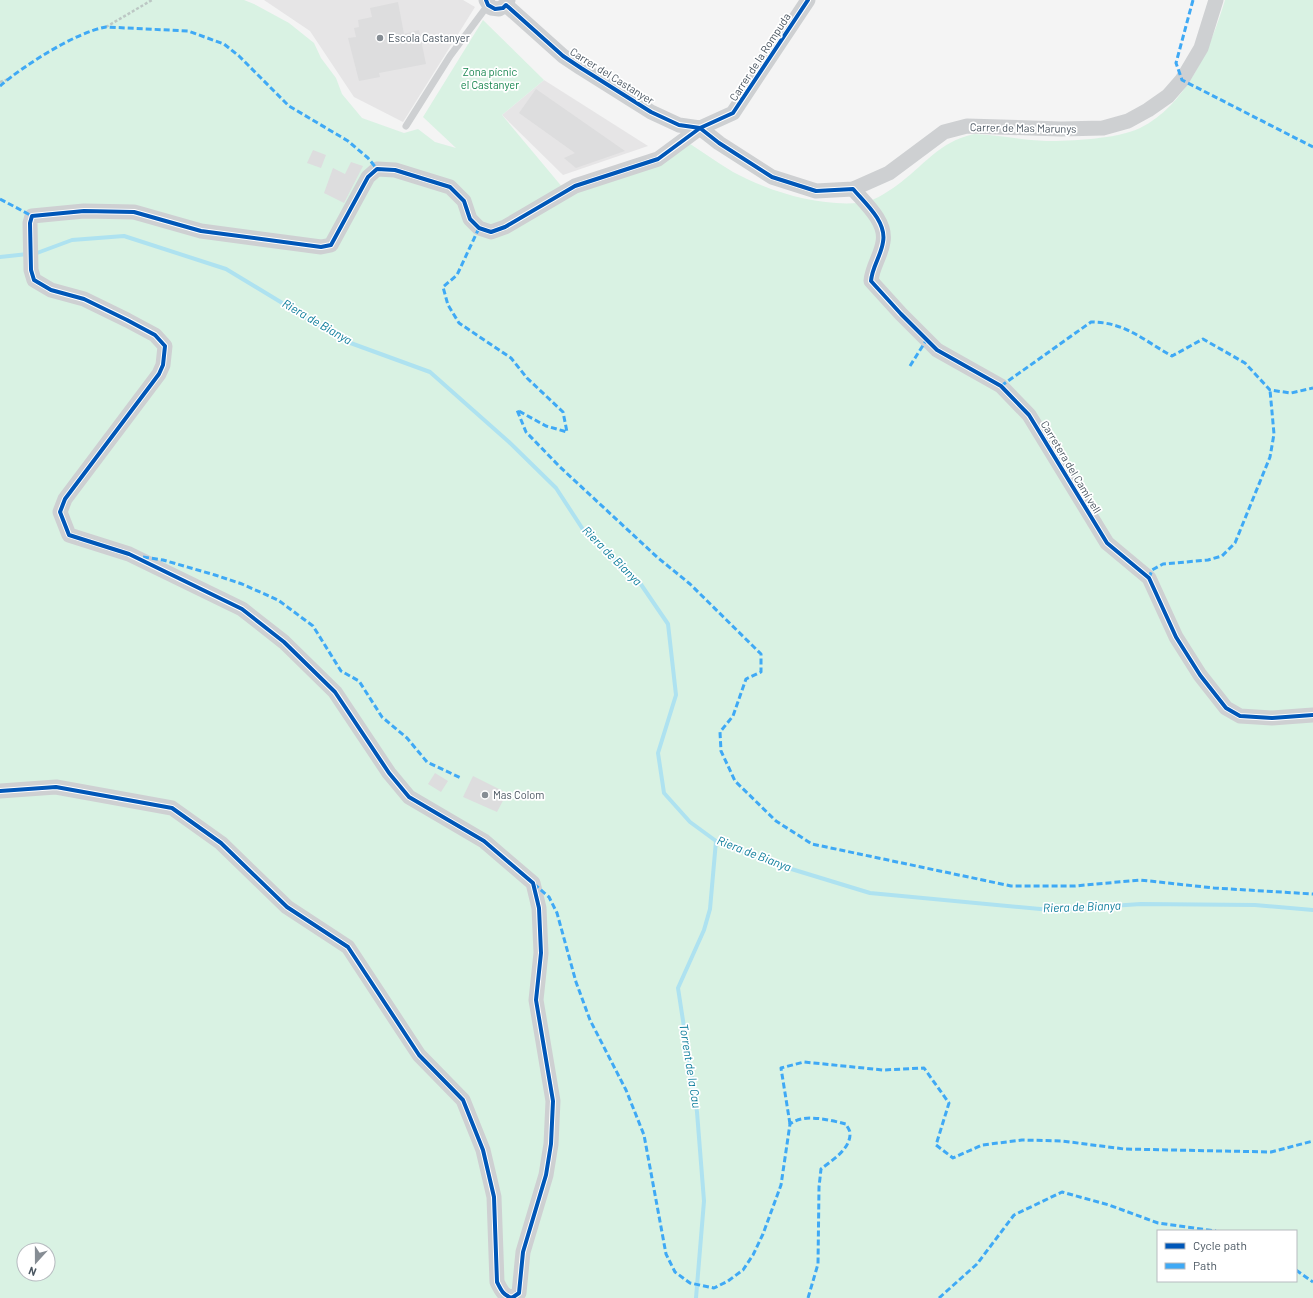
<svg xmlns="http://www.w3.org/2000/svg" width="1313" height="1298" font-family="Barlow,sans-serif">
  <style>
    .education { fill: #e6e5e6 }
    .green { fill: #d9f2e3; fill-rule: evenodd }
    .lines { fill: none; stroke-linecap: round; stroke-linejoin: round }
    .stream { stroke: #aee2f0; stroke-width: 4 }
    .building { fill: #ddddde }
    .path { stroke: #bcc7c4; stroke-width: 2.5; stroke-dasharray: 3 2; stroke-linecap: butt }
    .lane { stroke: #ced0d2; stroke-width: 7 }
    .street { stroke: #ced0d2; stroke-width: 15 }
    .quiet { stroke: #3fa9f5; stroke-width: 3; stroke-dasharray: 6 3; stroke-linecap: butt }
    .cycleway-casing { stroke: #fff; stroke-width: 6 }
    .cycleway { stroke: #0057b8; stroke-width: 4 }
    .poi-dot { fill: #868d94; stroke: #fff; stroke-width: 1.5 }
    .labels { text-anchor: middle; stroke-width: 3.5; stroke-linejoin: round; paint-order: stroke }
    .poi-label { font-size: 11px; fill: #4a5661; stroke: #fff; text-anchor: start }
    .street-label { font-size: 11px; fill: #4a5661; stroke: #fff }
    .park-label { font-size: 11px; fill: #17864f; stroke: #fff }
    .water-label { font-size: 12px; font-style: italic; fill: #0c7c9b; stroke: #fff }
  </style>
  <rect width="100%" height="100%" fill="#f4f4f4"/>
  <g class="education">
    <path d="M264 0H463L475 7 403 122 354 97 310 31Z"/>
    <path d="M544 80 648 146 563 175 502 115Z"/>
  </g>
  <path class="green" d="M0 0H244L254 4 289 23 314 43 321 58 336 78 342 94 362 118 404 133 418 129 435 142 456 148 423 117 483 20 544 80 502 115 563 188 647 158 679 137C697 148 715 161 733 172 770 192 817 206 858 203 871 203 886 193 896 186 924 166 938 142 974 134 998 135 1022 140 1046 141 1071 141 1117 139 1140 128 1186 106 1211 47 1225 0H1313V1298H0ZM1158 1231H1296V1281H1158ZM24 1250H48V1274H24Z"/>
  <g class="lines">
    <g class="stream">
      <path d="M0 257 37 253 72 240 124 236 226 269 345 341 430 372 509 442 556 488 584 531 640 583 668 624 676 695 658 753 664 793 690 822 716 841 775 864 870 893 1051 910 1141 904 1255 905 1313 910"/>
      <path d="M696 1298 704 1201 697 1112 678 988 704 930 710 909 716 841"/>
    </g>
  </g>
  <g class="building">
    <path d="M398 2 404 34 419 30 426 64 379 73 380 77 359 81 348 38 356 37 354 28 359 27 358 20 372 17 370 8Z"/>
    <path d="M536 89 625 151 576 168 564 158 575 153 519 113Z"/>
    <path d="M313 150 326 155 321 168 307 163Z"/>
    <path d="M351 162 363 166 344 203 324 193 333 168 345 174Z"/>
    <path d="M435 773 448 781 441 792 428 784Z"/>
    <path d="M473 776 507 793 497 812 463 797Z"/>
  </g>
  <g class="lines">
    <g class="path">
      <path d="M106 27 152 0"/>
      <path d="M0 82 9 79"/>
    </g>
    <path class="lane" d="M406 126 450 56 488 5"/>
    <g class="street">
      <path d="M486 0 491 8 499 9 506 5 508 0"/>
      <path d="M506 5 563 56 581 68 651 112 679 125 700 128"/>
      <path d="M700 128 719 143 772 177 816 191 853 189 889 173 944 132 967 126 1061 129 1103 128 1128 121 1148 110 1168 96 1182 80 1201 48 1216 0"/>
      <path d="M853 189C865 203 887 222 883 242 881 256 872 267 871 281L901 314 937 350 1001 386 1029 415 1107 543 1149 578 1176 637 1200 675 1226 708 1240 716 1272 718 1313 715"/>
      <path d="M0 791 56 787 172 808 221 843 287 907 348 947 419 1055 463 1100 483 1150 494 1197 497 1282C501 1290 503 1295 512 1298L519 1293 523 1252 546 1175 551 1144 553 1101 536 1000 541 953 539 908 533 883 484 841 409 797 389 773 335 692 284 642 242 609 129 554 69 535 60 512 65 499 159 374 163 365 165 346 155 335 127 320 84 299 51 290 34 280 31 270 30 223 32 216 84 211 134 212 201 231 321 247 331 245 368 177 377 169 395 170 450 187 464 201 470 219 479 228 491 232 505 227 575 186 658 159 700 128 733 113 808 0"/>
    </g>
    <g class="quiet">
      <path d="M1193 0 1176 63 1182 80 1313 147"/>
      <path d="M0 86C23 66 76 32 106 27L188 31 224 44 239 56 289 106 348 141 368 158 377 169"/>
      <path d="M0 199 32 216"/>
      <path d="M479 228 457 275 443 287 448 305 459 323 511 358 527 378 563 412 567 432 546 426 517 410 526 432 560 467 657 557 690 584 761 654V672L746 679 733 716 720 732 721 751 735 781 776 821 812 844 1011 886H1075L1140 880 1214 888 1313 894"/>
      <path d="M910 366 927 339"/>
      <path d="M1001 386 1091 322C1125 322 1143 340 1172 356L1203 339 1245 363 1270 390 1291 393 1313 388"/>
      <path d="M143 557 163 560 215 575 242 584 278 600 313 626 341 671 359 681 382 717 407 738 427 762 461 778"/>
      <path d="M1149 578 1152 570 1163 564 1208 560 1222 556 1235 543 1270 457 1274 434 1270 390"/>
      <path d="M534 884 549 897 557 913 576 982 590 1020 626 1090 644 1135 666 1254 675 1272 690 1283 714 1288 728 1281 743 1270 753 1255 763 1234 781 1185 790 1124C804 1113 829 1120 846 1124 847 1127 850 1130 850 1133 851 1149 831 1161 821 1169L819 1187 818 1264 808 1298"/>
      <path d="M790 1124 781 1068 804 1062 883 1070 924 1068 949 1103 936 1145 953 1158 982 1145 1022 1140 1062 1141 1124 1149 1271 1152 1313 1141"/>
      <path d="M1296 1270 1313 1282"/>
      <path d="M939 1298 977 1264 1014 1215 1062 1192 1109 1205 1158 1223 1216 1231"/>
    </g>
    <g class="cycleway-casing">
      <g id="cycleway">
        <path d="M486 0 488 5 495 9 503 8 506 5 563 56 581 68 651 112 679 125 700 128"/>
        <path d="M700 128 719 143 772 177 816 191 853 189C865 203 887 222 883 242 881 256 872 267 871 281L901 314 937 350 1001 386 1029 415 1107 543 1149 578 1176 637 1200 675 1226 708 1240 716 1272 718 1313 715"/>
        <path d="M0 791 56 787 172 808 221 843 287 907 348 947 419 1055 463 1100 483 1150 494 1197 497 1282C501 1290 503 1295 512 1298L519 1293 523 1252 546 1175 551 1144 553 1101 536 1000 541 953 539 908 533 883 484 841 409 797 389 773 335 692 284 642 242 609 129 554 69 535 60 512 65 499 159 374 163 365 165 346 155 335 127 320 84 299 51 290 34 280 31 270 30 223 32 216 84 211 134 212 201 231 321 247 331 245 368 177 377 169 395 170 450 187 464 201 470 219 479 228 491 232 505 227 575 186 658 159 700 128 733 113 808 0"/>
      </g>
    </g>
    <use href="#cycleway" class="cycleway"/>
  </g>
  <g class="poi-dot">
    <circle cx="380" cy="38" r="4"/>
    <circle cx="485" cy="795" r="4"/>
  </g>
  <g class="labels">
    <g class="poi-label">
      <text x="388" y="42">Escola Castanyer</text>
      <text x="493" y="799">Mas Colom</text>
    </g>
    <g class="street-label">
      <text transform="translate(760 57) rotate(-57)" y="4">Carrer de la Rompuda</text>
      <text transform="translate(612 76) rotate(32)" y="4">Carrer del Castanyer</text>
      <text transform="translate(1023 128) rotate(1)" y="4">Carrer de Mas Marunys</text>
      <text transform="translate(1071 467) rotate(59)" y="4">Carretera del Camí vell</text>
    </g>
    <g class="park-label">
      <text x="490" y="76">Zona pícnic<tspan x="490" dy="13">el Castanyer</tspan></text>
    </g>
    <g class="water-label">
      <text transform="translate(317 322) rotate(30)" y="4">Riera de Bianya</text>
      <text transform="translate(612 556) rotate(45)" y="4">Riera de Bianya</text>
      <text transform="translate(754 854) rotate(21)" y="4">Riera de Bianya</text>
      <text transform="translate(1082 907) rotate(-2)" y="4">Riera de Bianya</text>
      <text transform="translate(690 1066) rotate(81)" y="4">Torrent de la Cau</text>
    </g>
  </g>
  <rect x="1157" y="1230" width="140" height="52" fill="#ffffff" stroke="#b7bbc0"/>
  <rect x="1165" y="1243" width="20" height="6" fill="#0057b8" stroke="#b7bbc0"/>
  <text x="1193" y="1250" font-size="12" fill="#4a5661">Cycle path</text>
  <rect x="1165" y="1263" width="20" height="6" fill="#3fa9f5" stroke="#b7bbc0"/>
  <text x="1193" y="1270" font-size="12" fill="#4a5661">Path</text>
  <g transform="translate(36 1262) rotate(201)"><circle r="19" fill="#ffffff" stroke="#b7bbc0"/>
  <path d="M0-3L7 15L0 10L-7 15Z" fill="#868d94"/>
  <text y="-6" font-size="11" font-weight="bold" text-anchor="middle" fill="#4a5661">N</text>
  </g>
</svg>
